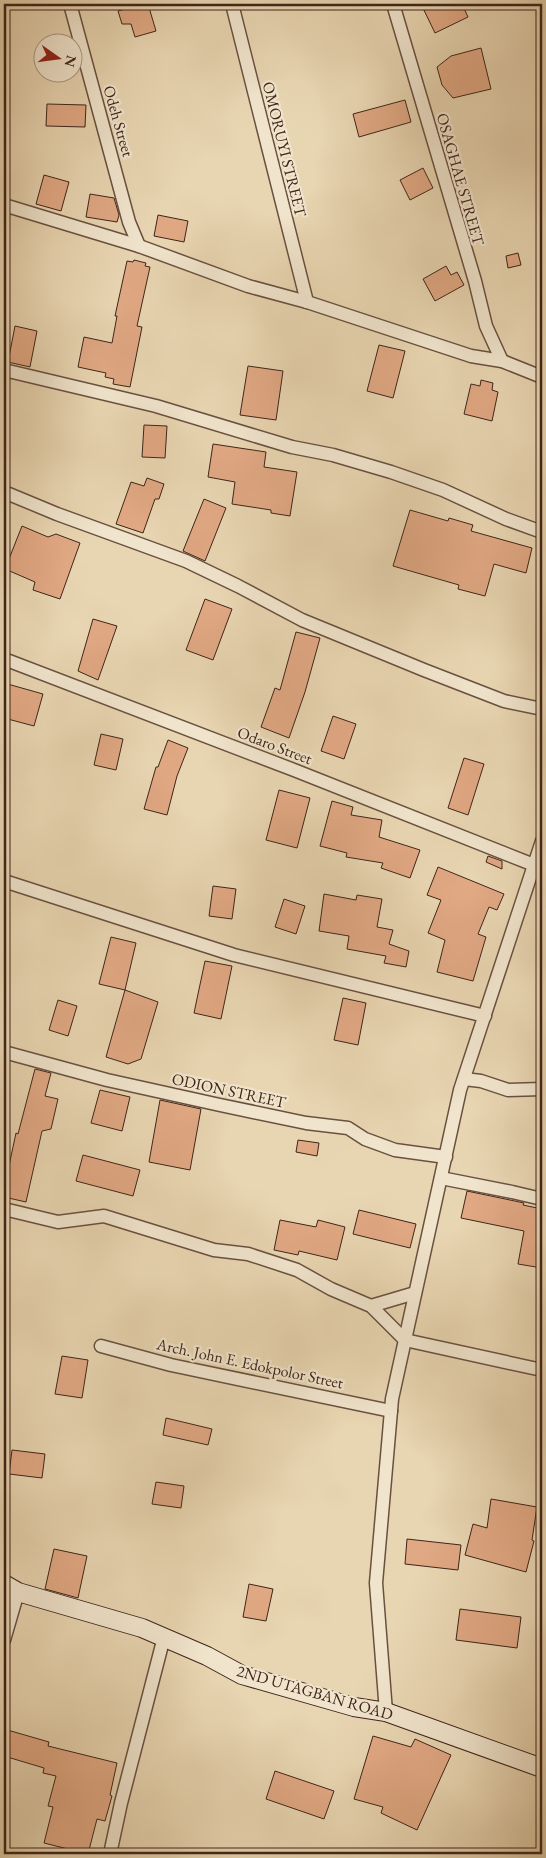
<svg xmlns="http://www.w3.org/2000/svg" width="546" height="1858" font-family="'EB Garamond',serif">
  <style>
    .building { fill: #e0a883; stroke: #3f251a }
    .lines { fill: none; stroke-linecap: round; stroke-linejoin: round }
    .street-casing { stroke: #695140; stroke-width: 15 }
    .secondary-casing { stroke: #3f251a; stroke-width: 20 }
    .street { stroke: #f0e4cc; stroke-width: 12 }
    .secondary { stroke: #f0e4cc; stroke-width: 18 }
    .labels { text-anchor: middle; stroke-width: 4.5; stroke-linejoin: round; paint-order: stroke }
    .street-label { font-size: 16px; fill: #3f251a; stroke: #f0e4cc }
  </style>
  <rect width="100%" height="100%" fill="#e8d5b1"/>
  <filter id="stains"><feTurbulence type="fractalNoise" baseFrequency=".004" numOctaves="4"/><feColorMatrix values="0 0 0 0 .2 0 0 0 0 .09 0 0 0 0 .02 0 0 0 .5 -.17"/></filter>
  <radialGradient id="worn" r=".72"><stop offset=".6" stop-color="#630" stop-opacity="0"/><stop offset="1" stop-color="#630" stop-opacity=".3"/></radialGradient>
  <g class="building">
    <path d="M142 4H148L156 31 135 37 131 24H122L118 11Z"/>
    <path d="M421 4H462L468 17 435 33Z"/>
    <path d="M481 48 491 89 453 98 442 85 437 67 451 56Z"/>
    <path d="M405 100 411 122 359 137 353 114Z"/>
    <path d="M47 104 86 105 85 127 46 126Z"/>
    <path d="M423 168 433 188 410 200 400 180Z"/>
    <path d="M44 175 69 182 61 211 36 204Z"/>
    <path d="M90 194 114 198 119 215 117 222 86 217Z"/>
    <path d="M158 215 188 221 184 242 154 236Z"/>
    <path d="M518 253 521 265 508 268 506 256Z"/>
    <path d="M134 260 146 263 145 266 150 267 137 326 142 327 130 387 113 384 114 379 105 377 106 373 78 367 84 337 112 343 117 316H115L127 261 133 262Z"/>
    <path d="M446 266 451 275 457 272 464 285 435 301 423 279Z"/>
    <path d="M15 326 37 331 30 367 8 362Z"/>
    <path d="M379 345 405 351 393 398 367 391Z"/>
    <path d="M248 366 283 371 276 420 240 415Z"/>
    <path d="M481 380 493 383 492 390 498 392 492 421 464 414 471 384 480 386Z"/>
    <path d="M144 425 167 426 165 458 142 457Z"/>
    <path d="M213 444 266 452 264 467 297 472 290 516 271 513V510L232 504 235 482 208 477Z"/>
    <path d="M147 478 164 484 159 499H155L143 533 116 524 131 482 144 486Z"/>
    <path d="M204 499 226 508 205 561 183 551Z"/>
    <path d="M410 510 448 521 449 518 473 525 471 531 532 548 526 573 494 564 485 596 458 589 459 585 393 566Z"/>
    <path d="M22 526 48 537 56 534 80 543 60 599 33 590 35 582 5 569Z"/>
    <path d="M205 599 232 609 213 660 186 650Z"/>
    <path d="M93 619 117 626 98 680 78 671Z"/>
    <path d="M296 632 320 638 305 692 289 738 261 727 275 688 280 690Z"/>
    <path d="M4 683 43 694 34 726 4 718Z"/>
    <path d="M333 716 356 724 344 759 321 751Z"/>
    <path d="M101 734 123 739 116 770 94 765Z"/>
    <path d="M168 740 188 748 177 776 167 815 144 809 156 767H158Z"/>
    <path d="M464 758 484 764 468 815 448 808Z"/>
    <path d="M279 790 310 798 297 848 266 840Z"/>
    <path d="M332 801 353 807 351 815 382 820 379 837 420 850 410 878 381 868 383 863 346 857 347 853 320 846Z"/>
    <path d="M488 856 502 861V869L486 862Z"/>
    <path d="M438 867 504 894 497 910 489 907 478 934 486 937 473 981 437 972 445 940 428 933 441 900 427 895Z"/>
    <path d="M213 886 236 889 232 919 209 916Z"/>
    <path d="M324 894 356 900 357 895 382 899 377 927 393 930 389 944 409 951 406 967 384 963 386 956 347 949 349 936 319 931Z"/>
    <path d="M284 899 305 906 296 934 275 927Z"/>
    <path d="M111 937 136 943 125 990 99 984Z"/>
    <path d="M205 961 232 966 221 1019 194 1013Z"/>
    <path d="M125 990 158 1002 141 1059 128 1064 106 1057Z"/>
    <path d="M343 998 366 1003 358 1045 334 1040Z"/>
    <path d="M58 1000 77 1006 68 1036 49 1030Z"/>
    <path d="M35 1069 51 1073 45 1096 58 1099 51 1129 42 1131 26 1202 4 1197V1189L16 1133 18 1134Z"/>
    <path d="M100 1090 130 1097 122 1131 91 1123Z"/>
    <path d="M160 1100 201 1109 190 1170 149 1162Z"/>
    <path d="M298 1140 319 1143 317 1156 296 1152Z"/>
    <path d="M83 1155 140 1170 133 1196 76 1181Z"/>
    <path d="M467 1191 510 1200 524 1203 523 1205 542 1209V1268L518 1264 524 1231 461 1218Z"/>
    <path d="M359 1210 416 1224 410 1248 353 1234Z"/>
    <path d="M280 1220 316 1227 318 1220 345 1227 337 1260 299 1251 298 1255 274 1250Z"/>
    <path d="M62 1356 88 1360 82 1398 55 1394Z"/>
    <path d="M166 1418 212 1429 208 1445 163 1435Z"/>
    <path d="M12 1450 45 1454 42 1478 9 1474Z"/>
    <path d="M156 1482 184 1486 181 1508 152 1504Z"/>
    <path d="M491 1499 537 1507 532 1540 534 1541 526 1572 465 1555 473 1524 487 1528Z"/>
    <path d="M407 1539 461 1545 458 1570 405 1564Z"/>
    <path d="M54 1549 87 1556 78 1598 45 1589Z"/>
    <path d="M249 1584 273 1589 266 1621 243 1617Z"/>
    <path d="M460 1609 521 1617 517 1648 456 1640Z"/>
    <path d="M4 1729 49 1742 48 1746 117 1763 110 1795 112 1796 105 1821 97 1819 88 1854 44 1843 53 1807 48 1806 56 1776 43 1773 44 1768 4 1756Z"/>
    <path d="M373 1736 411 1747 415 1739 451 1755 417 1830 381 1813 383 1807 354 1799Z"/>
    <path d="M275 1771 334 1791 324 1819 266 1799Z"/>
  </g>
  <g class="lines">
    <g class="street-casing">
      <g id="street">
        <path d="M70 4 129 222 139 246"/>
        <path d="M232 4 307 302"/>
        <path d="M393 4 475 281 486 326 502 361"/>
        <path d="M4 205 139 246 248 286 307 302 471 356 502 361 542 377"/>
        <path d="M4 370 156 406 292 447 333 455 391 472 443 490 506 519 542 532"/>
        <path d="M4 492 57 514 186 561 238 586 302 620 424 670 504 701 542 709"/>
        <path d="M4 659 294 770 534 865"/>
        <path d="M4 881 234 955 485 1016"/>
        <path d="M4 1052 107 1080 220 1105 306 1123 348 1128 365 1139 395 1150 446 1157"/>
        <path d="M464 1079 481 1081 508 1090 542 1089"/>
        <path d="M441 1178 512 1192 542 1199"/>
        <path d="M4 1209 58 1222 104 1216 214 1250 248 1254 297 1270 331 1289 371 1306 405 1340"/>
        <path d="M371 1306 415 1293"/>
        <path d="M405 1340 542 1370"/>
        <path d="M101 1346 171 1365 391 1411"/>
        <path d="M4 1640 18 1592"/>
        <path d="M386 1712 376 1583 392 1399 460 1090 542 841"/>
        <path d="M110 1854 121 1803 164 1637"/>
      </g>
    </g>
    <g class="secondary-casing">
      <path id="secondary" d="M4 1584 18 1592 142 1628 207 1656 242 1675 354 1707 386 1712 542 1768"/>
    </g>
    <use href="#street" class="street"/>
    <use href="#secondary" class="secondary"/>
  </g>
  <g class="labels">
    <g class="street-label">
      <text transform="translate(119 121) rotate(74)" y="6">Odeh Street</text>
      <text transform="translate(285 149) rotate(76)" y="6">OMORUYI STREET</text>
      <text transform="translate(461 179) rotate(74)" y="6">OSAGHAE STREET</text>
      <text transform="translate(275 745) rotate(21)" y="6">Odaro Street</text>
      <text transform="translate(229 1090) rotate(12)" y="6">ODION STREET</text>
      <text transform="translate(250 1363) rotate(12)" y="6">Arch. John E. Edokpolor Street</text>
      <text transform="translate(315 1692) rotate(16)" y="6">2ND UTAGBAN ROAD</text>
    </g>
  </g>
  <rect width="546" height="1858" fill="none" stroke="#e8d5b1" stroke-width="20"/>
  <rect x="5" y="5" width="536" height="1848" fill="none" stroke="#3f251a" stroke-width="2.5"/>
  <rect x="10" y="10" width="526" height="1838" fill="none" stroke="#3f251a"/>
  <g transform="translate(58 58) rotate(104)"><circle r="24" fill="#f0e4cc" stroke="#a99885"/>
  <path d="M0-4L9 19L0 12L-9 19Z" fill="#8f2418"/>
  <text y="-8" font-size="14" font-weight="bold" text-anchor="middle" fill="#3f251a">N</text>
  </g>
  <rect width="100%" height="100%" filter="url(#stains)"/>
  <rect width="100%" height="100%" fill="url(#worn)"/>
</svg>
